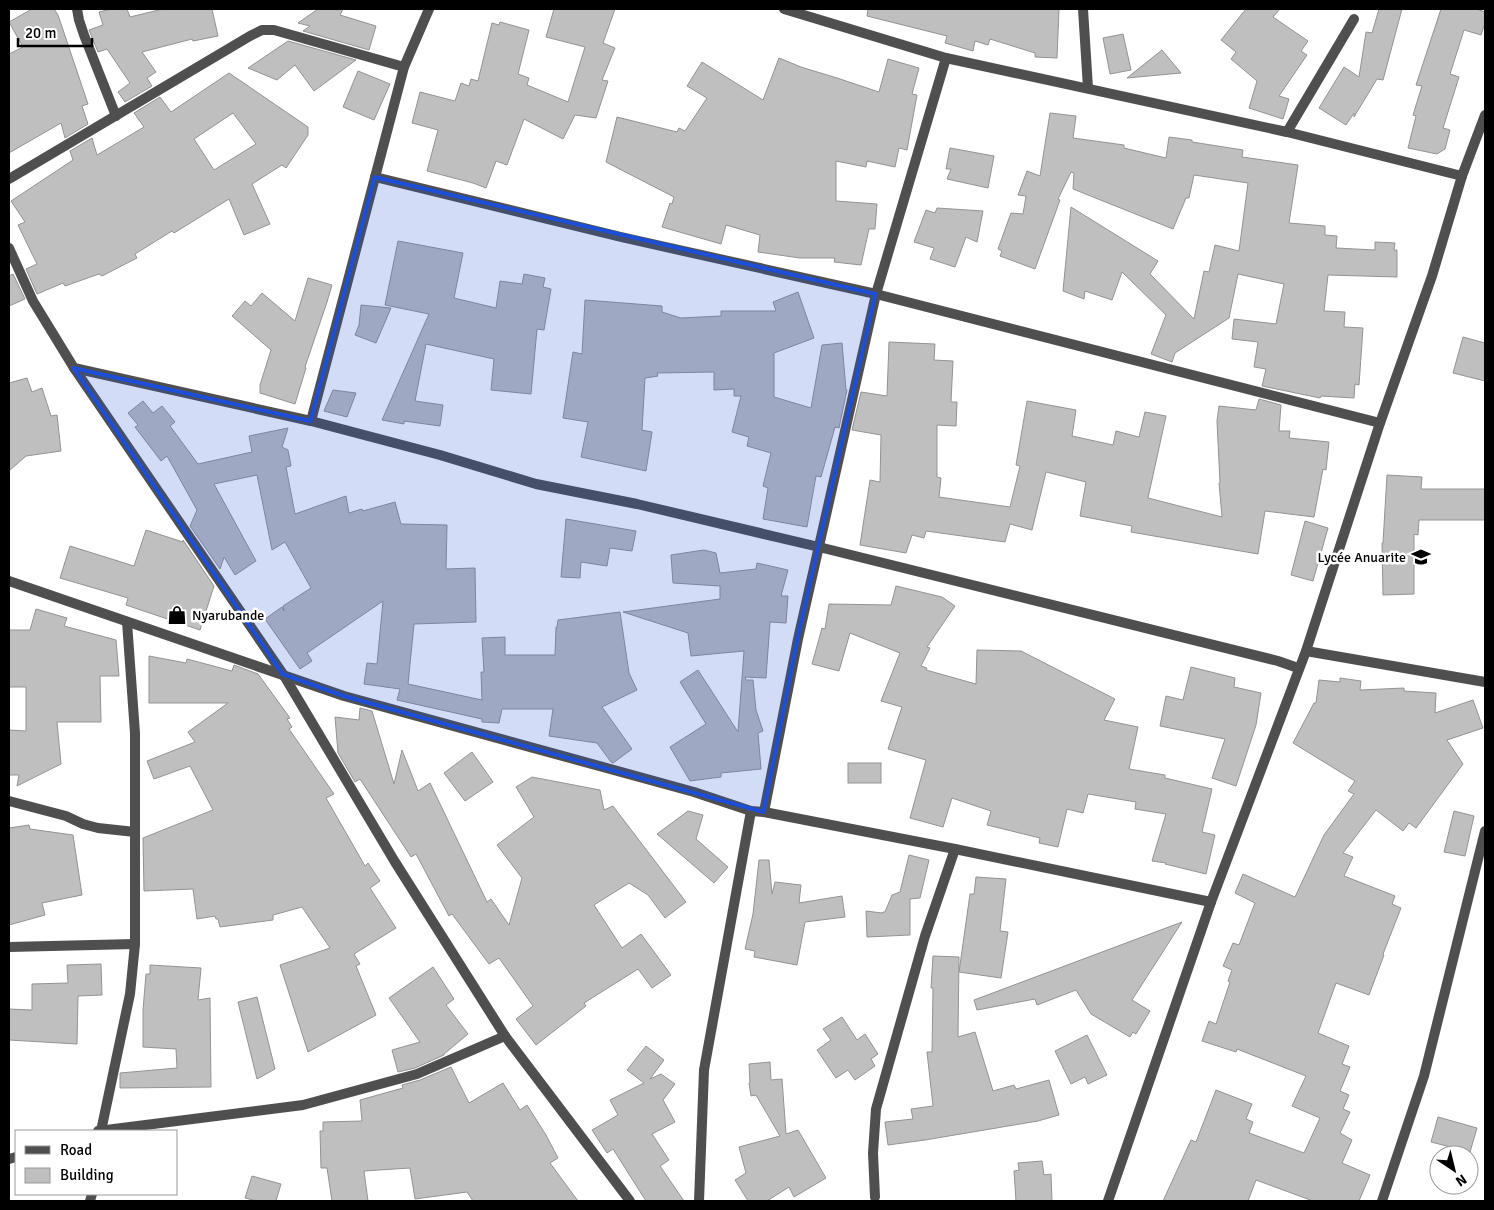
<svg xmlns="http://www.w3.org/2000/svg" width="1494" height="1210" font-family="Signika,sans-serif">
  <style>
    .building { fill: #bfbfbf; stroke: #939393; fill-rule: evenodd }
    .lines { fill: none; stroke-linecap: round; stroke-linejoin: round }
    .service { stroke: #4f4f4f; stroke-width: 10 }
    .minor { stroke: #4f4f4f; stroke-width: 10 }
    .marked { fill: #1d4ed8; fill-opacity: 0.2; stroke: #1d4ed8; stroke-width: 4; stroke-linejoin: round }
    .labels { text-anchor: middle; stroke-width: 5; stroke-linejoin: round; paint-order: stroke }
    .poi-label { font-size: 14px; fill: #000; stroke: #fff; text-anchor: end }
  </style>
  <rect width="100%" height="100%" fill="#fff"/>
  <g class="building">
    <path d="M32 9H54L58 15 88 104 82 106 88 124 65 138 61 123 9 153V54L23 47 9 22Z"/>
    <path d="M111 9H127L130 17 163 9H212L218 36 193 41 192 39 142 52 156 72 147 78 152 86 125 102 118 92 130 83 107 49 98 52 89 30 103 25 99 12Z"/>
    <path d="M318 9H343L340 15 376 26 369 50 303 31 310 26 298 23Z"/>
    <path d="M554 9H615L603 43 615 48 602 80 608 81 596 118 575 115 563 139 524 119 507 165 496 161 486 188 473 183 427 171 438 130 412 123 420 92 455 101 461 83 469 86 471 79 478 81 492 23 499 25 500 22 529 30 518 74 529 78 527 85 568 102 585 47 546 37Z"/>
    <path d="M868 9H1059L1057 58 1035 57V53L990 39 988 45 975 41 973 51 945 43 947 36 867 16Z"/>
    <path d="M1246 9H1280L1273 17 1308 41 1301 51 1307 55 1279 96 1289 99 1283 119 1249 108 1257 81 1231 59 1236 52 1221 40Z"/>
    <path d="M1379 9H1402L1383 80 1377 79 1354 117V113L1346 125 1319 108 1344 67 1359 77 1366 32 1372 33Z"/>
    <path d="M1441 9H1476L1485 12V23L1481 35 1464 30 1450 74 1459 77 1443 128 1450 130 1445 149 1437 154 1408 148 1416 116 1413 115 1422 86 1416 85Z"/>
    <path d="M1123 34 1131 70 1110 74 1103 38Z"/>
    <path d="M288 41 356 60 314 91 295 65 277 80 248 68Z"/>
    <path d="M1162 50 1181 73 1127 78Z"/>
    <path d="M779 58 801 67 837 78 879 92 888 59 919 68 912 94 917 95 907 150 899 148 895 167 867 161 866 167 836 161V201L877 204 875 229H869L861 265 834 262 835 258H800L758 252 760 235 726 225 721 244 662 227 670 203 672 204 674 197 606 162 617 117 677 132 679 128 685 131 707 98 687 86 702 62 763 100Z"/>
    <path d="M358 71 390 84 374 120 343 107Z"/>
    <path d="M229 73 308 127V135L286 168 282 165 252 184 270 224 244 235 229 199 174 233 172 231 135 254 137 258 102 276 99 274 65 286 63 283 37 294 26 269 37 264 18 225 25 222 11 201 73 160 70 151 92 138 97 155 144 127 134 113 160 97 171 112ZM233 113 256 144 214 170 194 139Z"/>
    <path d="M1050 113 1076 116 1073 138 1124 145V148L1166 158 1169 137 1192 140V142L1243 150 1242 157 1298 165 1289 223 1325 226V235L1337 236 1336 248 1375 250V242L1395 243 1394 250H1397V277L1328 275 1324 311 1345 312 1344 327 1363 328 1359 385 1355 384 1354 398 1321 396 1320 398 1262 386 1266 369 1254 367 1258 342 1232 339 1234 319 1276 324 1284 284 1238 274 1229 318 1175 353 1172 362 1151 354 1166 315 1122 272 1112 300 1085 291 1084 299 1063 291 1071 207 1158 261 1150 274 1194 319 1204 271 1209 272 1215 245 1239 251 1248 183 1194 175 1189 198H1186L1173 229 1073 189 1074 173 1071 172 1058 199 1060 200 1035 269 1000 256 1002 251 998 249 1011 213 1023 214 1026 196 1018 195 1027 171 1040 176Z"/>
    <path d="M950 148 994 156 988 188 947 179 951 169H946Z"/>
    <path d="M937 208 983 211 977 242 966 237 955 267 930 259 934 248 914 242 926 210 935 213Z"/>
    <path d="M398 241 463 253 454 298 496 308 500 281 522 284 524 274 545 278 543 287 551 289 544 330 537 329 531 394 491 390 494 359 426 344 415 401 443 405 440 426 404 421V424L382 420 429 314 385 305Z"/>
    <path d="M13 274 25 299 9 306V276Z"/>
    <path d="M308 278 332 285 327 302 305 367 306 368 295 404 260 393V385L271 350 232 316 245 301 251 306 262 293 295 321Z"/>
    <path d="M798 292 814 338 774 353V397L811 408 822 345 842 343 846 390H847L839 428 835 427 821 477 816 476 807 527 763 519 768 488 763 486 771 453 747 446 749 437 732 432 741 396H734V389L714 390V372L657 373 658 376 645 378 642 430 652 432 646 471 581 457 588 422 563 418 573 352 582 354 585 300 662 306V312L681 318 721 316V311H776L773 302Z"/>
    <path d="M361 305 391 308 376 343 355 335 359 325Z"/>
    <path d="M1463 337 1485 343V381L1453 373Z"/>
    <path d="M889 342 935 344 934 360 953 361 951 402H957L956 426 937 425V477L941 478 939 497 1010 507 1020 466 1016 465 1027 401 1076 410 1072 436 1113 445 1116 431 1139 437 1145 412 1166 416 1148 498 1222 517 1219 483H1220L1217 421 1219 406 1256 410 1259 399 1281 405 1279 431H1290L1289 438 1329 442 1326 470 1323 469 1314 517 1265 511 1258 554 1131 532 1132 526 1080 516 1086 482 1046 472 1032 530 1010 524 1005 542 926 531 924 538 912 535 906 553 860 545 870 480 880 482 881 435 852 430 861 392 887 396Z"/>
    <path d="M27 378 32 392 42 388 51 416 57 415 61 451 26 456 9 471V383Z"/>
    <path d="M333 390 356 393 347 417 324 411Z"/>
    <path d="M143 401 153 413 162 406 175 422 170 426 198 464 252 452 249 436 288 428 282 447 288 450 291 466 286 467 295 514 346 496 349 513 362 509 363 511 395 502 401 524 447 525 446 569 475 568 476 622 414 624 408 684 482 700 481 672H484L482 638 505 637V655H555L556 627H557L558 620 620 612 629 673 637 690 602 707 632 749 613 763 611 762 597 743 549 736 553 709H502L499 723 482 722V719L397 700 400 689 364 684 367 663 377 664 383 601 307 653 312 661 300 669 265 619 282 607 284 611 283 606 311 588 285 542 272 550 257 475 214 484 256 561 235 575 224 557 220 569 190 526 197 510 167 456 161 461 135 427 138 425 128 413Z"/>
    <path d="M1387 475 1422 477 1421 489H1485V520H1419L1418 535 1414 534V594L1383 595 1382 543H1383Z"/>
    <path d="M566 519 636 531 632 551 610 548 607 566 581 562 580 578 561 577Z"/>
    <path d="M1305 521 1328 528 1313 581 1291 575Z"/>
    <path d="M146 530 183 542V540L214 586 200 630 126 605 128 598 60 578 70 546 134 566Z"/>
    <path d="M704 550 716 553 720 573 756 569 757 563 788 570 781 596H788L786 623 770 622 766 678 745 677 746 680H753L756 710 763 731 758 733 761 769 721 773V777L690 781 670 747 706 724 680 682 698 670 738 732 744 651 691 656 688 633 623 612 720 599V586L673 583 671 555Z"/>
    <path d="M896 586 942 597 955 606 927 647 930 648 921 666 927 668 926 670 976 684 977 650 1021 651 1115 699 1104 720 1138 727 1129 769 1165 775V778L1212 789 1202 832 1215 835 1206 874 1165 864 1166 863 1152 861 1166 814 1135 809 1136 802 1088 794 1083 813 1067 809 1058 847 1039 843 1040 838 987 825 991 811 952 798 943 827 910 818 926 760 888 749 902 707 881 701 900 653 850 633 839 671 812 664 822 628 825 629 829 604 891 605Z"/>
    <path d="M36 609 67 618 64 626 116 640 119 676H100L101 722H57L61 764 17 786 19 775H9V730L26 731V687H9V630H30Z"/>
    <path d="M149 656 186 663 187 659 232 671 234 665 258 674 290 718 287 719 292 727 289 729 334 794 326 798 365 866 368 863 380 881 370 888 396 928 354 954 360 964 356 966 376 1015 308 1052 280 965 330 948 302 907 273 915V920L220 927 218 919H216L215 916 197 919 193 889 144 891 143 838 213 810 190 766 154 779 147 761 195 742 188 732 228 703H149Z"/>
    <path d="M1191 667 1235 678 1234 687 1261 693 1256 725 1236 786 1212 778 1225 739 1160 726 1166 696 1183 700Z"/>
    <path d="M1340 678 1361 681 1360 690 1404 688V691L1436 693 1435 713 1473 700 1483 728 1447 740 1463 764 1416 828 1409 823 1403 831 1376 810 1343 853 1353 857 1344 876 1395 896 1392 904 1401 908 1383 954 1384 955 1369 995 1336 983 1318 1033 1349 1046 1342 1064 1350 1067 1340 1091 1349 1095 1343 1109 1350 1112 1340 1133 1352 1140 1342 1163 1370 1175 1359 1201H1313L1256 1180 1248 1201H1163L1191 1140 1196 1142 1216 1090 1252 1104 1246 1119 1253 1122 1249 1133 1304 1153 1320 1118 1292 1106 1306 1076 1237 1049 1236 1052 1202 1041 1209 1021 1216 1024 1230 982 1228 981 1232 970 1223 966 1233 943 1239 945 1255 903 1235 893 1243 874 1295 897 1324 835 1354 794 1348 791 1355 781 1293 743 1314 703H1316L1319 680 1340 682Z"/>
    <path d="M360 708 372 711 394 784 402 750 418 791 430 783 487 902 491 899 509 925 522 878 497 845 534 817 516 787 532 777 600 790 604 810 613 806 686 902 665 918 648 895 629 883 594 905 622 948 641 934 671 975 652 988 638 969 584 1003 586 1006 536 1045 516 1019 533 1006 499 958 489 964 452 914 449 916 416 854 411 857 360 779 355 782 338 753 335 717 359 720Z"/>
    <path d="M472 752 493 782 465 801 444 773Z"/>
    <rect x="848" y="763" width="33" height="20"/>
    <path d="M688 811 703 815 696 839 728 867 714 883 657 834Z"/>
    <path d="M1454 811 1474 816 1465 856 1444 852Z"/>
    <path d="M29 825 30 829 73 835 82 895 42 903 45 915 9 925V828Z"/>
    <path d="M909 855 929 860 920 898 910 899V935L867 937 866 911 882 913 883 912H885L892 895 900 892Z"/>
    <path d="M759 860H769L772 894 775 882 801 885 799 903 842 896 845 917 805 922 797 965 754 957 755 951 745 949 753 914Z"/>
    <path d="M976 877 1006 879 1000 931 1008 932 1001 978 959 972 970 894H974Z"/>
    <path d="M1182 922 1132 1000 1150 1011 1136 1034 1133 1032 1130 1037 1091 1014 1076 990 1037 1005 1035 999 977 1010 974 1000Z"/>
    <path d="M933 956 959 957 958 1037 975 1032 993 1091 1014 1085 1016 1089 1049 1080 1059 1115 1038 1121 925 1140 888 1145 885 1122 913 1119 911 1109 933 1106 927 1052H932L933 988H931Z"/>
    <path d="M101 964 102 995 78 996 77 1044 9 1040V1009L32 1010V984L68 983 67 965Z"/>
    <path d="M150 965 201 968 198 1000 210 998 211 1087 120 1088V1073L177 1068 176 1049 143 1047V1010L146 974H150Z"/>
    <path d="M433 967 454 999 446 1005 468 1034 444 1054V1055L415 1068 398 1072 392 1050 420 1042 389 998Z"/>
    <path d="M257 997 275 1069 257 1079 238 1002Z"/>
    <path d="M842 1017 857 1040 865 1034 878 1054 871 1059 875 1066 855 1080 848 1070 836 1078 817 1050 831 1040 823 1029Z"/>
    <path d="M1087 1035 1107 1075 1088 1084 1085 1077 1071 1084 1055 1051Z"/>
    <path d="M646 1046 664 1060 650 1079 661 1074 675 1084 663 1100 675 1122 652 1134 669 1160 660 1166 684 1201H646L613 1149 607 1153 592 1130 618 1115 610 1100 644 1083 627 1070Z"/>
    <path d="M770 1062 771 1080 782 1079 786 1134 798 1130 826 1178 794 1197 789 1187 767 1201H748L735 1180 746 1173 739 1147 780 1136 756 1095 751 1096 749 1083H750L749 1064Z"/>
    <path d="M451 1067 469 1103 503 1083 520 1110 527 1105 546 1135 558 1158 550 1163 578 1201H473L467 1192 415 1199 410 1168 364 1171 368 1201H332L327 1168H321L320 1131H323V1122L362 1121 360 1100 403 1088 402 1085 420 1080Z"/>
    <path d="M1438 1117 1477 1128 1470 1152 1431 1142Z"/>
    <path d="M1042 1161 1044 1175 1051 1174 1052 1201H1016L1014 1171 1019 1170 1018 1163Z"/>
    <path d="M252 1176 281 1184 276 1201H257L245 1198Z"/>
  </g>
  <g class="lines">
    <g class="service">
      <path d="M1287 132 1354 19"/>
      <path d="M875 1197 873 1153 876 1109 925 936 955 849"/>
    </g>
    <g class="minor">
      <path d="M77 9 79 20 84 35 116 116"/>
      <path d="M784 9 946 58 1287 132 1462 176"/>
      <path d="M1083 9 1088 88"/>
      <path d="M375 177 621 237 876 294 1380 423"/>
      <path d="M9 179 250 36 262 30H274L404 67"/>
      <path d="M9 248 33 301 74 368 283 674 395 862 505 1036 630 1201"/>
      <path d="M74 368 311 421 440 455 536 484 637 504 819 547 1278 661 1298 668"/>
      <path d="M311 421 404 67 429 9"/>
      <path d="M9 581 344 696 694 792 751 811 764 812 955 849 1211 902"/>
      <path d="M1306 651 1485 682"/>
      <path d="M9 801 66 816 83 824 98 828 135 832"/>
      <path d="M764 812 798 639 876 294 946 58"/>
      <path d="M9 947 135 944"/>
      <path d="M98 1131 303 1105 417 1074 505 1036"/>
      <path d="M101 1131 130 994 135 944V733L127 622"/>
      <path d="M9 1159 16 1157"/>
      <path d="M90 1201 92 1194"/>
      <path d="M699 1201 704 1070 751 811"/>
      <path d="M1108 1201 1211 902 1306 651 1380 423 1432 276 1462 176 1485 115"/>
      <path d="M1382 1201 1424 1076 1485 831"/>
    </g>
  </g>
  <path class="marked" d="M375 177 876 294 798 639 764 812 344 696 283 674 74 368 311 421Z"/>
  <defs>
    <g id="school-bare" transform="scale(1.5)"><path d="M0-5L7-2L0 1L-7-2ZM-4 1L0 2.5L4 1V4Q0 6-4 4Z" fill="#000" stroke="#fff" stroke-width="2.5" paint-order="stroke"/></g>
    <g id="shop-bare" transform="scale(1.5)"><path d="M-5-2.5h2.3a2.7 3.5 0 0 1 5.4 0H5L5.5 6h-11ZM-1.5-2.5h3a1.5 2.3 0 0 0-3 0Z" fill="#000" stroke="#fff" stroke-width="2.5" paint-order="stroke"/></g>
  </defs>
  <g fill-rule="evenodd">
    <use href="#school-bare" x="1421" y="557"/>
    <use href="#shop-bare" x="177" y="615"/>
  </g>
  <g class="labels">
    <g class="poi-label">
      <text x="1406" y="562">Lycée Anuarite</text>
      <text x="192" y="620" text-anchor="start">Nyarubande</text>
    </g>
  </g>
  <rect width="1494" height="1210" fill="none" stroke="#000000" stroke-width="20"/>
  <rect x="15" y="1130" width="162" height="65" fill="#ffffff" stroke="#999999"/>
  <rect x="25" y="1146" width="25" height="8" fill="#4f4f4f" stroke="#999999"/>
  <text x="60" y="1155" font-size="15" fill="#000000">Road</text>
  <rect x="25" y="1168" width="25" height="15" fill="#bfbfbf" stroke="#999999"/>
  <text x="60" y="1180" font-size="15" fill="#000000">Building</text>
  <g transform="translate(1454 1170) rotate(145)"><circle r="24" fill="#ffffff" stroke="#999999"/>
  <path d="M0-4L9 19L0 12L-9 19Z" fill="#000000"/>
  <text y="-8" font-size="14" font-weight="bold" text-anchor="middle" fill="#000000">N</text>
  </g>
  <path d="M18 38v8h74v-8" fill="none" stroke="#000000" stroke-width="2.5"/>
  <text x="25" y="38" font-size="15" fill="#000000" stroke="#ffffff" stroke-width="4" paint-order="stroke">20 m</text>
</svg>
